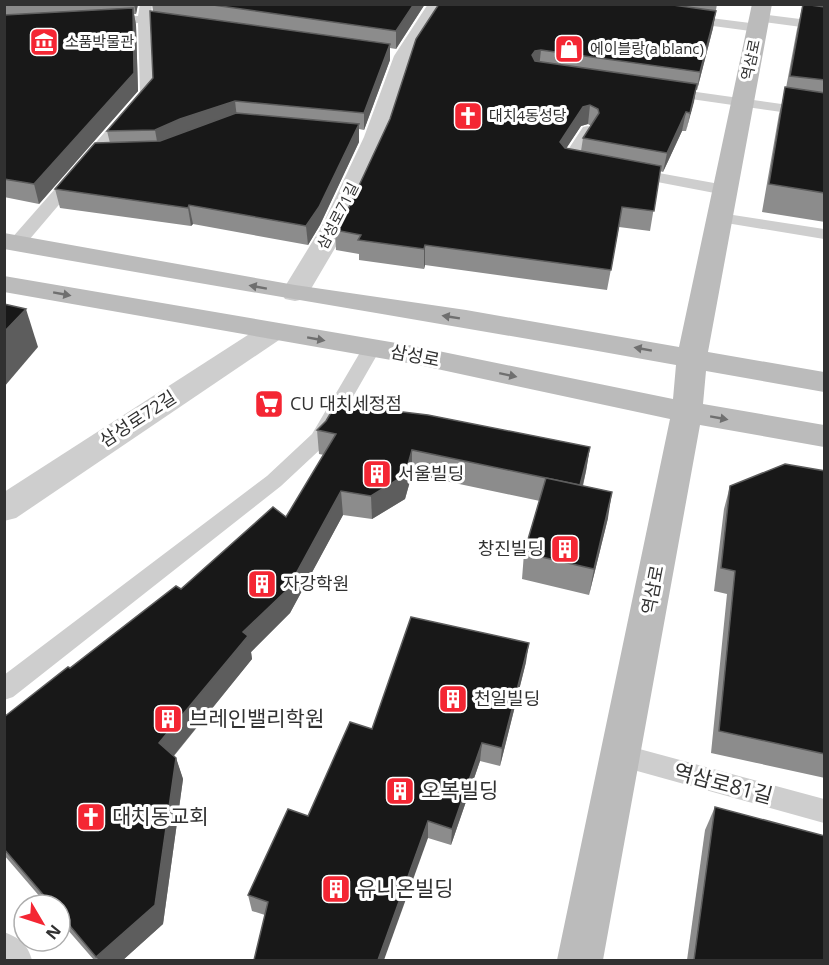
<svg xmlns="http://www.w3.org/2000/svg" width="829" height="965" font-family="'Open Sans','Noto Sans KR',sans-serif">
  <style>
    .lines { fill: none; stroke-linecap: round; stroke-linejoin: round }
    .lane { fill: #cecece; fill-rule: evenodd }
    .street { fill: #cecece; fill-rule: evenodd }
    .secondary { fill: #bbb; fill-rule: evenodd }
    .wall { fill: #8c8c8c; fill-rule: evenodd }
    .shaded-wall { fill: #5d5d5d }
    .building { fill: #181818; stroke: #5d5d5d; stroke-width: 1.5 }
    .oneway { fill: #6f6f6f }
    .labels { text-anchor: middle; stroke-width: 6; stroke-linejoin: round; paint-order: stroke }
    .far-poi-label { font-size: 15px; fill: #313131; stroke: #fff; text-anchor: start }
    .far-street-label { font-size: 15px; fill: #313131; stroke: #fff }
    .street-label { font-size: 18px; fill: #313131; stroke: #fff }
    .poi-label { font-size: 18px; fill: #313131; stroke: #fff; text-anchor: start }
    .near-poi-label { font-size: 21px; fill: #313131; stroke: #fff; text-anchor: start }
    .near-street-label { font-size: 21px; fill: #313131; stroke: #fff }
  </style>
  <rect width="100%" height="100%" fill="#fff"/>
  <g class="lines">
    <g class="lane">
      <path d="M140 4H152L151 16 178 20 184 24 178 28 150 24 154 93 23 247H11L9 243 11 239 140 92 138 23 108 25 102 21 108 17 138 16Z"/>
      <path d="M760 14 824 22V30L756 21 754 18 756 15Z"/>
      <path d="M687 15 758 24 764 28 758 32 683 22 681 19Z"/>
      <path d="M668 88 824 110V118L663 95 661 92 663 89Z"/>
      <path d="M588 126 595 130 577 159 588 162 591 165 583 170 563 165 560 162 583 127Z"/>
      <path d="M631 168 725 185 733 190 725 195 626 176 623 173 626 170Z"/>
      <path d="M720 213 824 229V239L714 221 712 218Z"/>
      <path d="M372 342 379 344 381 348 326 444 281 486 13 697 4 700V675L267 476 312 434 365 344Z"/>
      <path d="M621 744 824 799V823L612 764 608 756 612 748Z"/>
    </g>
    <g class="street">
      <path d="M428 4H447L414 56 388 137 348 226 305 299 295 301 285 299 281 293 322 226 364 137 394 56Z"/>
      <path d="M272 323 282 326 286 332 282 338 16 518 4 521V492L262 326Z"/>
      <path d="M4 932C21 939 27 944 32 960H4Z"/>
    </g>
    <path class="secondary" d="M752 4H772L708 352 824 372V392L706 371 703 404 824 425V447L700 425 603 960H557L670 419 414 364 4 292V276L414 346 673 399 676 365C453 325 228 289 4 249V233L295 285 466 310 679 347Z"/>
  </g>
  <g class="wall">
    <path d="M4 4H138L136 14H134L136 25 138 91 39 204 4 197Z"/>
    <path d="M152 4H425L396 49 390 48V60L364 130 359 129V142L320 225 308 245 193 224 191 226 60 208 55 189 110 143 107 131 153 78V11Z"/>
    <path d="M439 4H717L713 28 697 90H696L686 131H682L663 172 660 171 650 231 619 227 607 290 425 265 424 269 359 260V254L336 250 335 230 349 207 390 119ZM588 124 591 126 583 138 581 151 566 148 581 126Z"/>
    <path d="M803 4H825V222L762 212 779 114 786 88 797 29Z"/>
    <path d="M317 430 590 447 586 471 583 486 608 518 589 595 522 579 524 553 540 501 412 474 405 499 372 519 343 515 290 613 251 652 252 659 174 756 176 758 183 779 163 924 123 960H94L60 921V905H47L4 855V717L70 668 181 589 286 517 324 455 319 454Z"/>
    <path d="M825 471V778L711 753 727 594 714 591 724 509 730 486Z"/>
    <path d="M526 662 500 766 480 761 451 845 428 838 265 915 252 911 248 895 308 816 372 729Z"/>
    <path d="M715 807 825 960H687L705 830Z"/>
  </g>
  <g class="shaded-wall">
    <path d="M134 4H138L136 14Z"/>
    <path d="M414 4H425L396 49V31Z"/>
    <path d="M133 8 136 25 138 91 39 204 34 184Z"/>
    <path d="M716 11 713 28 697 90 700 72Z"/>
    <path d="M390 44V60L364 130V113Z"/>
    <path d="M541 50 539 68 532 55 535 51Z"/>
    <path d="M697 84 694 102 686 131 690 113Z"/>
    <path d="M235 101 237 118 158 147 155 130 180 119Z"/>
    <path d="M590 105 588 124 581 126 558 161 560 142 583 107Z"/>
    <path d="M686 112 682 131 663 172 667 153Z"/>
    <path d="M359 124V142L320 225 308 245 306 226Z"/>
    <path d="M189 205 193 224 191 226 188 208Z"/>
    <path d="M425 245V265L424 269V249Z"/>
    <path d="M26 309 38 347 4 387V332Z"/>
    <path d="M590 447 586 471 577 509 580 485Z"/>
    <path d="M412 450V474L405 499 372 519 371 496Z"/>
    <path d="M341 491 343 515 290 613 251 652 252 659 166 765 159 743Z"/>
    <path d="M612 492 608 518 589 595 594 569Z"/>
    <path d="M529 643 526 662 500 766 502 748Z"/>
    <path d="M482 743 480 761 451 845 452 829Z"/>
    <path d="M176 758 183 779 163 924 123 960H99L96 957Z"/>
    <path d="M428 821V838L384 960H378Z"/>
  </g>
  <g class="building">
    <path d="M206 4H414L396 31Z"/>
    <path d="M439 4H666L716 11 700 72 541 50 535 51 532 55 535 61 697 84 690 113 686 112 667 153 583 138 599 113 598 109 590 105 583 107 560 142 565 148 661 166 654 211 622 207 611 270 425 245 424 249 358 240 361 235 335 230 349 207 390 119 416 39Z"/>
    <path d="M803 4 825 7V80L790 76Z"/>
    <path d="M133 8 134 73 34 184 4 179V15Z"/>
    <path d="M150 11 390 44 364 113 235 101 180 119 155 130 107 131 153 78Z"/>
    <path d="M785 87 825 93V193L769 184Z"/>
    <path d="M236 113 359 124 319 207 306 226 189 205 188 208 55 189 95 143 160 141Z"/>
    <path d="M4 304 26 309 4 332Z"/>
    <path d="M336 404 428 415 590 447 580 485 412 450 405 475 371 496 341 491 287 590 243 632 248 636 159 743 176 758 155 905 96 957 60 914V905H52L4 849V717L68 667 70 668 176 586 181 589 273 507 286 517 336 434 317 430 326 421Z"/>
    <path d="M785 464 825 471V754L719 731 735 571 721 568 730 486Z"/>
    <path d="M546 478 612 492 594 569 524 553Z"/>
    <path d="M411 617 529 643 502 748 482 743 452 829 428 821 378 960H254L268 902 248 895 288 809 308 816 350 722 372 729Z"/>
    <path d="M715 807 825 836V960H694Z"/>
  </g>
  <defs><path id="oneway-solid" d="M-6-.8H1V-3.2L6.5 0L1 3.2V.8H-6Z" transform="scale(1.5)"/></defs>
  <g class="oneway">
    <use href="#oneway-solid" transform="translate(258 287) rotate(-170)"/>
    <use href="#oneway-solid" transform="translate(62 294) rotate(10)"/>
    <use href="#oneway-solid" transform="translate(451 317) rotate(-171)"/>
    <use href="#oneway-solid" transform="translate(316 339) rotate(10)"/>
    <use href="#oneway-solid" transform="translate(643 349) rotate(-170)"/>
    <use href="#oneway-solid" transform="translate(508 375) rotate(12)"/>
    <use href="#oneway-solid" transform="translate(719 418) rotate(10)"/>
  </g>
  <defs>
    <g id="museum-square" transform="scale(1.5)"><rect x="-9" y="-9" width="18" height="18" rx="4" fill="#f42633" stroke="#fff"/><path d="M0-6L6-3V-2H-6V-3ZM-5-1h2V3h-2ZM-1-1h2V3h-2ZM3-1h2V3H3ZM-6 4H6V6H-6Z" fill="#fff"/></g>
    <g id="shop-square" transform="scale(1.5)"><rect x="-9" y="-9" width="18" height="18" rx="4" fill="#f42633" stroke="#fff"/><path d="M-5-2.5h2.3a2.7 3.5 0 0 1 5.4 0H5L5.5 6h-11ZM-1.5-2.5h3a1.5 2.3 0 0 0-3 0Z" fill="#fff"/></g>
    <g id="church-square" transform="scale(1.5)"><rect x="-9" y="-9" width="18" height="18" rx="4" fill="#f42633" stroke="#fff"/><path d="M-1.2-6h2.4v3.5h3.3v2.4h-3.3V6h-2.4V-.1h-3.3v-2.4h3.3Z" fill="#fff"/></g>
    <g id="supermarket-square" transform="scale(1.5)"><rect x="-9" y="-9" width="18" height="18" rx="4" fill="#f42633" stroke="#fff"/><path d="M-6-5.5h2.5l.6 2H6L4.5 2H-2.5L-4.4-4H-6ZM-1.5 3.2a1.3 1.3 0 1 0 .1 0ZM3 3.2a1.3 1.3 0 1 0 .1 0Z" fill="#fff"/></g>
    <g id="building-square" transform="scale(1.5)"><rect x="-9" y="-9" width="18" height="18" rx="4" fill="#f42633" stroke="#fff"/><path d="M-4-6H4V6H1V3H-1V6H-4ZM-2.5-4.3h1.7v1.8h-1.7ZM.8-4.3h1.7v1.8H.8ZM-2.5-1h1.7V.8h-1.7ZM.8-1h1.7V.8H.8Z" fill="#fff"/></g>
  </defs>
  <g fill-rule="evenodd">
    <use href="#museum-square" x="44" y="42"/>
    <use href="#shop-square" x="569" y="49"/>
    <use href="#church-square" x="468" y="116"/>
    <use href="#supermarket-square" x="269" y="404"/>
    <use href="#building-square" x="377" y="474"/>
    <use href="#building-square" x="565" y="549"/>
    <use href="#building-square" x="262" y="584"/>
    <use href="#building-square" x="453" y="699"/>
    <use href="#building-square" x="168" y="719"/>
    <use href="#building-square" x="400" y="791"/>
    <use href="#church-square" x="91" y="817"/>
    <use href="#building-square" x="336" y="889"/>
  </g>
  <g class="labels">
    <g class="far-poi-label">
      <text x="65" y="47">소품박물관</text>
      <text x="590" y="54">에이블랑(a blanc)</text>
      <text x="489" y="121">대치4동성당</text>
    </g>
    <g class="far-street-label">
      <text transform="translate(751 60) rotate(-78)" y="5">역삼로</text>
      <text transform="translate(338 216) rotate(-63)" y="5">삼성로71길</text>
    </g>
    <g class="street-label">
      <text transform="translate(415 356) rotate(11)" y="6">삼성로</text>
      <text transform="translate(138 419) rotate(-33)" y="6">삼성로72길</text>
      <text transform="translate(653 590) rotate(-79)" y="6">역삼로</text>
    </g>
    <g class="poi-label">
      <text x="290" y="410">CU 대치세정점</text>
      <text x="398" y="480">서울빌딩</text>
      <text x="544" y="555" text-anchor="end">창진빌딩</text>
      <text x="283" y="590">자강학원</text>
      <text x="474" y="705">천일빌딩</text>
    </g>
    <g class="near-poi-label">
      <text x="189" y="726">브레인밸리학원</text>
      <text x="421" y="798">오복빌딩</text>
      <text x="112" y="824">대치동교회</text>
      <text x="357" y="896">유니온빌딩</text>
    </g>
    <g class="near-street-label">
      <text transform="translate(723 784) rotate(15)" y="7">역삼로81길</text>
    </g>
  </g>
  <rect width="829" height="965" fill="none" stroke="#313131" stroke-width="12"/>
  <g transform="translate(42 923) rotate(129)"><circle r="28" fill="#ffffff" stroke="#adadad" stroke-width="1.5"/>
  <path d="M0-4.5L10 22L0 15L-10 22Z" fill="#f42633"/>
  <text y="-9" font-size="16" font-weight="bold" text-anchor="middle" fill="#313131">N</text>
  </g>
</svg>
